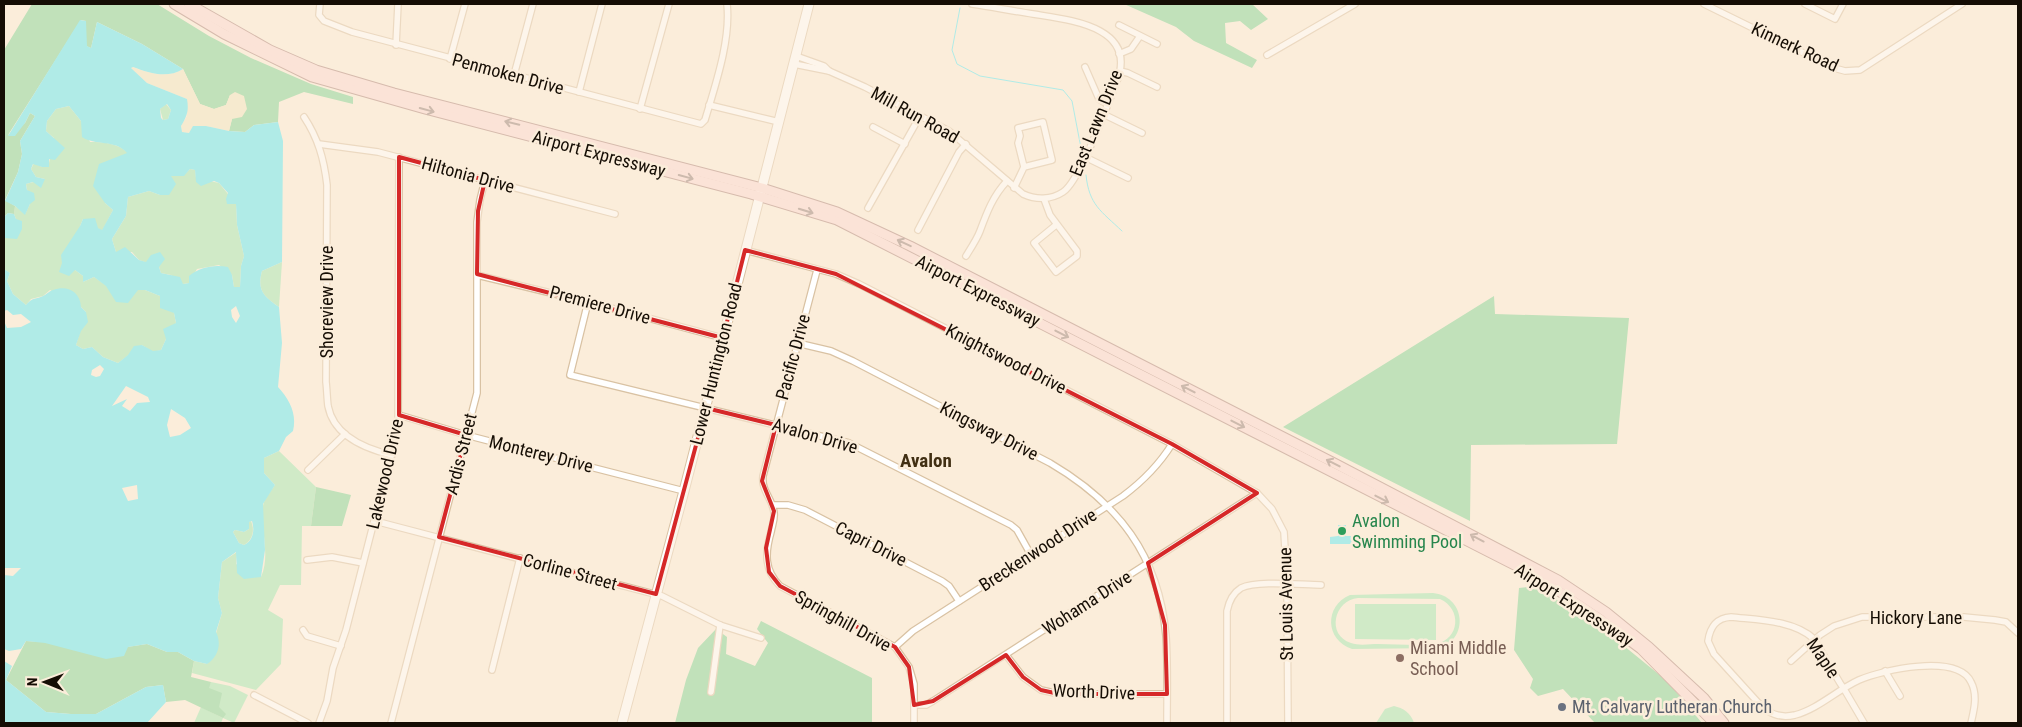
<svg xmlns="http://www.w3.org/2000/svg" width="2022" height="727" font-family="'Roboto Condensed',sans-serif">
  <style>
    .green { fill: #9ce6af; fill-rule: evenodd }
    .forest { fill: #7ad292 }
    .sand { fill: #efe6c0 }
    .water { fill: #54e9f5; fill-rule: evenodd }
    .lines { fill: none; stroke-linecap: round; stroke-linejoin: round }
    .stream { stroke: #54e9f5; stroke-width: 1 }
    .minor-casing { stroke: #d9c2a3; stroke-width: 8 }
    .secondary-casing { stroke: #d9c2a3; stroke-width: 11 }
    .primary-casing { stroke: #a97f76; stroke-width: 11 }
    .minor { stroke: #fff; stroke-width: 5.5 }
    .secondary { stroke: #fff; stroke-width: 9 }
    .primary { stroke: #fbd7d2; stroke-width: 9 }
    .oneway { stroke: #947c75 }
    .marked { fill: none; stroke: #d62828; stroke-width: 4; stroke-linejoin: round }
    .leisure-dot { fill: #2e9e5b; stroke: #fbedda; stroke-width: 2 }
    .education-dot { fill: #8d6e63; stroke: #fbedda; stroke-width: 2 }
    .worship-dot { fill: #6b7280; stroke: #fbedda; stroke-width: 2 }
    .labels { text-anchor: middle; stroke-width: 5; stroke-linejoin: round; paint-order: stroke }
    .street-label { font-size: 18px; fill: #150d04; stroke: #fbedda }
    .leisure-label { font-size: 18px; fill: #27864d; stroke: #fbedda; text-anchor: start }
    .education-label { font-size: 18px; fill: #785e54; stroke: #fbedda; text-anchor: start }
    .worship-label { font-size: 18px; fill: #5b616d; stroke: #fbedda; text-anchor: start }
    .neighbourhood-label { font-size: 19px; font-weight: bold; fill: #412f13; stroke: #fbedda }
  </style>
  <rect width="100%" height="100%" fill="#fbedda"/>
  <g class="green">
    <path d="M166 104 171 110 168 119 163 120 160 109Z"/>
    <path d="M69 106 81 121 90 142C103 142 118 143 128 153L105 203 113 210 102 231 83 219 80 226 75 270 83 276V282L94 277 107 286 145 290 160 296 174 313 176 323 166 339 161 350 153 352 142 345 118 363 103 357 92 347 83 349 76 345 86 312 81 307 50 290 43 296 31 299 26 305 13 294 7 281 10 273 4 269V239L16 219 14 214 15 206 25 214 30 204 26 184 45 179 36 177 31 169 34 163 42 167 49 163 54 138 46 131 47 121 56 109Z"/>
    <path d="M190 169 195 170 196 178 219 183 236 204 237 225 244 256 241 266 240 287H234L232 275 219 265 197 269 189 283 183 284 171 275 161 273 159 267 139 260 132 252H116L112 239 126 216 128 197 149 191 160 195 171 176H183Z"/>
    <path d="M282 262 279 307C263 296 257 290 262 271Z"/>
    <path d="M279 451 316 487 311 526H302L301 585H280L268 610 283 619 281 664 256 690 192 673 194 661 207 664 222 613 218 598 222 562 237 552 236 564 261 577C271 555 260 529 263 506 264 499 271 491 275 485L264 473V458Z"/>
    <path d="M251 521C255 530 253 540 244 545L239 543 233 532 235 530 244 532 249 529V522Z"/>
    <path d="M1433 593C1464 596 1470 636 1441 648L1352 649C1325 640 1324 606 1350 595ZM1358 598 1440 599C1462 609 1460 639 1436 644 1417 646 1397 644 1378 644 1370 644 1359 646 1351 643 1326 635 1334 600 1358 598Z"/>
    <path d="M1355 604H1436V640L1355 639Z"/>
    <path d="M211 682 230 686 248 695 234 723 223 718 221 723H194L201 707 223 718 208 688Z"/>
    <path d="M1394 706C1403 708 1411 713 1414 723H1376L1385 709Z"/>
  </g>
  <g class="forest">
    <path d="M32 4H157L209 36 251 58 311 84 353 97V104L304 92 279 102 278 122 254 125 245 132 229 131 232 119 230 95 226 105 214 109 200 104 183 69 142 44 97 22 91 48 86 46V21L81 20 8 135 25 123 30 113 35 116 20 141 22 154 18 172 5 200 15 206 14 214 8 213 4 217V50Z"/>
    <path d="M1124 4H1252L1268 19 1251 30 1240 21 1225 23 1226 43 1257 60 1252 68 1194 41 1176 27Z"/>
    <path d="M1494 296 1495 314 1629 318 1617 444 1471 445 1470 521 1283 427Z"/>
    <path d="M316 487 351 495 342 526H311Z"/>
    <path d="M1535 586 1602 628 1667 681 1702 723H1595L1563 689 1538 696 1530 688 1533 679 1514 650 1519 588Z"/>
    <path d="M761 621 872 678V723H675L686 680 698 648 716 629 727 637 726 654 755 666 768 643 757 629Z"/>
    <path d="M26 641 127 647 147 644 167 652H178L194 661 191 677 211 682 209 688 222 693 219 707 226 714 223 718 185 700 166 702 163 685 146 687 96 714H71L46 712 6 680Z"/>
  </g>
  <path class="sand" d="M132 67C149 73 167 79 183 69L200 104 214 109 226 105 230 95 235 92 244 96 247 109 242 117 232 119 229 131 206 126 189 133 182 132 181 126 187 116V99L147 83 131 68Z"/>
  <g class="water">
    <path d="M80 20 86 21 87 46 91 48 97 22 142 44 183 69C167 79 149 73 133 67L131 68 147 83 187 99C189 111 187 116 181 126L182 132 189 133 193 126H206L229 131 245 132 254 125 278 122 283 141 282 262 262 271C257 290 263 296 279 307L282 343 278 387C290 400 297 414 293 431L286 437 279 451 264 458V473L275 485 263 504 265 550 261 577 244 579 237 573 236 552 222 562 218 598 222 613 216 632C222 644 218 657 207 664L194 661 178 652H167L147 644 128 647 124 656 106 659 45 643 26 641 21 649 9 651 4 649V575L13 576 21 568H4V321L7 328 21 327 31 322 21 314 13 315 7 310 4 311V269L10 273 7 281 13 294 26 305C33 297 34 300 43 296 46 295 49 291 53 290 67 285 80 291 81 307L86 312 88 322 81 331 76 345 83 349 92 347 103 357 118 363 128 355 134 346 142 345 153 351 161 350 166 339 163 329 176 323 174 313 160 308V296L145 290H138L128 303 116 302 106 286 94 277 83 282V276L75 270 69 276 59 272 62 263 61 255 80 226 83 219 95 218 98 228 102 230 113 210 105 203 93 186 99 164 127 153C115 139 95 146 82 137L81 121 69 106 56 109 47 121 46 131 65 148 55 160 49 159V167H42L33 164 31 169 36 177 45 179 41 188 33 182 26 184 27 190 34 193 35 200 30 204 25 215 15 206 5 201 18 172 22 154 20 141 35 116 30 113 25 123 15 136H8ZM167 104 171 110 168 119 163 120 161 118 160 109ZM190 169 195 170 196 182 201 186 214 181 219 183 228 193 226 199 227 204H236L237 225 244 256 241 266 240 287H234L232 275 228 267C215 264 199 267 189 276V283L183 284 180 277 161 273 159 267 165 259 160 252 151 255 146 262 139 260 125 247 116 252 112 239 126 216 128 197 149 191 160 195H169L176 184 171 176H184ZM236 306 240 316 236 323 232 317 231 310ZM100 365 104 369 100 376 96 377 91 375 92 370ZM126 386 148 397 150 402 137 403 130 411 122 406 127 399 112 406ZM171 409 185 418 191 428 180 435 170 437 167 425ZM137 485 138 499 128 501 122 488ZM252 521C255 530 253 541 244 545L239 543 233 532 235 530 244 532 249 529V522Z"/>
    <path d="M8 213 14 214 16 219 22 221V229L17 239 5 238 4 239V217Z"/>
    <path d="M1338 525H1346V536H1353V544H1330V537L1338 536Z"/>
    <path d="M4 661 12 666 6 680 46 712 71 714H96L146 687 163 685 166 702 147 723H4Z"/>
  </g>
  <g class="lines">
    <g class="stream">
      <path d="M960 8 952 50 957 64 980 76 1063 90 1072 101 1081 148"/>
      <path d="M1086 175C1089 205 1101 211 1122 231"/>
    </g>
    <g class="minor-casing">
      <g id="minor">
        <path d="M320 4 319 15 324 21 352 32 701 124 705 120C715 86 731 40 727 4"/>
        <path d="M1704 4 1834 68 1845 71 1860 70 1962 4"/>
        <path d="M1805 4 1835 19 1843 4"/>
        <path d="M1119 25 1157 44"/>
        <path d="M396 45 398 4"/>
        <path d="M1119 54 1131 49 1140 36"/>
        <path d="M1267 55 1355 4"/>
        <path d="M796 56 824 66 829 71 865 87 949 131 1023 194C1036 200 1051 200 1063 192 1080 181 1108 103 1117 81 1138 26 1069 20 1033 14 1013 11 992 7 972 4"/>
        <path d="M450 59 465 4"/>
        <path d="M794 64 829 71"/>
        <path d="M1085 67 1099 99 1107 104"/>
        <path d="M1120 71 1128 73 1157 87"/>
        <path d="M514 75 533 4"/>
        <path d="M579 92 602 4"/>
        <path d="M709 105 779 122"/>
        <path d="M640 109 669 4"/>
        <path d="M1103 114 1142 133"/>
        <path d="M304 117C318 138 324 159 327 185L326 382C327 390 327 398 328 406 334 437 366 449 392 455"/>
        <path d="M873 127 905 144"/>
        <path d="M319 144 378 152 615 214"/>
        <path d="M1085 157 1128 178"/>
        <path d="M1014 188 1024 167 1018 143 1020 136 1018 128 1043 122 1052 160 1024 167"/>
        <path d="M1044 199 1050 215 1077 251V256L1056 272 1034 243 1056 225"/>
        <path d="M868 208 920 116"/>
        <path d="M918 230 959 152 966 144"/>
        <path d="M745 250 836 274 859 284 1172 444 1257 493 1272 509 1284 532 1287 584 1288 723"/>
        <path d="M966 256C971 248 977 239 980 231 987 212 993 196 1007 181"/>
        <path d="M817 270 763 476C761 491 773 499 774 513 775 519 772 526 771 532 765 553 764 570 780 586L895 647 909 667 914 684V723"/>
        <path d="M477 275 588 302 723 338"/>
        <path d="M588 302 570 375 849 443 1011 525 1017 530 1031 555"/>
        <path d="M797 343 831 351 853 361 1050 463C1118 503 1159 555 1166 636 1168 665 1167 694 1167 723"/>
        <path d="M399 415 466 435 684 491"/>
        <path d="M308 470 345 434"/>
        <path d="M773 505H788L805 510 942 581 949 586 959 601"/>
        <path d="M375 521 662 596 720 625 761 638"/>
        <path d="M307 560 332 557 363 563"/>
        <path d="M303 630 307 636 341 646"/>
        <path d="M895 647 913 631 1123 496C1143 481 1159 465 1172 444"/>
        <path d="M1006 655 1023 677 1041 690 1059 694H1167"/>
        <path d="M1791 661 1820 635 1834 626 1862 617H1964L1995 620 2006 622 2018 633"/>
        <path d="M492 670 520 558"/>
        <path d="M1885 671 1900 696"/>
        <path d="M711 692 720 625"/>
        <path d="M254 695 308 723"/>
        <path d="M914 705H926L933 701 1257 493"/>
        <path d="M319 723 327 701 333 668 346 630 398 428 399 157"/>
        <path d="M391 723 477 393V222L480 200 485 180"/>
        <path d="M1227 723V611C1229 601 1233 593 1241 588 1257 580 1302 585 1321 585"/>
        <path d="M1864 723 1844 689 1840 683 1814 639C1794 620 1757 620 1731 617 1716 618 1710 627 1708 641L1714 654 1763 708C1773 715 1782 718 1795 715 1818 709 1837 690 1859 680 1882 670 1957 653 1971 682 1978 695 1974 710 1971 723"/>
      </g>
    </g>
    <g class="secondary-casing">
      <path id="secondary" d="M622 723 684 491 809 4"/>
    </g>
    <g class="primary-casing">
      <g id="primary">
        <path d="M174 4 224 34 312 77 425 109 751 194 837 220 1538 577 1606 623 1641 649 1714 723"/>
        <path d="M189 4 270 50 316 70 394 93 762 188 837 212 910 246 1336 464 1558 580 1606 612 1649 647 1704 698 1724 723"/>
      </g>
    </g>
    <use href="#minor" class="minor"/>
    <use href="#secondary" class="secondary"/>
    <use href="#primary" class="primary"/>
  </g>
  <defs><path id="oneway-shaft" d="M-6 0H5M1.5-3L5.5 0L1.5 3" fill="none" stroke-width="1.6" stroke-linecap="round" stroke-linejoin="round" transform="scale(1.25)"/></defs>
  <g class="oneway">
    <use href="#oneway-shaft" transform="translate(427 110) rotate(15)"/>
    <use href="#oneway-shaft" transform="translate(512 123) rotate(-166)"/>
    <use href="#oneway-shaft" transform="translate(686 177) rotate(15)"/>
    <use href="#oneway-shaft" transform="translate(806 211) rotate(17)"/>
    <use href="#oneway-shaft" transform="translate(904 243) rotate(-155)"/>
    <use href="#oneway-shaft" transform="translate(1062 334) rotate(27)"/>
    <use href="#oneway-shaft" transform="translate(1188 389) rotate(-153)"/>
    <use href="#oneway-shaft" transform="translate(1238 424) rotate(27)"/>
    <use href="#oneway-shaft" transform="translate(1333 463) rotate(-153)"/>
    <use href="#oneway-shaft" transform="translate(1382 499) rotate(27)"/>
    <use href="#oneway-shaft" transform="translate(1477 538) rotate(-152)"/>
  </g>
  <path d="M0 0H2022V727H0ZM399 157 485 180 478 211 477 274 723 338 745 250 836 274 1172 444 1257 493 1148 563 1165 625 1167 694H1059L1041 690 1023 677 1006 655 933 701 914 705 909 667 895 647 780 586 769 572 766 548 774 511 762 481 776 425 706 408 656 594 439 537 466 435 399 415Z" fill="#fbedda" fill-opacity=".55" fill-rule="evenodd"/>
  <path class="marked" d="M399 157 485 180 478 211 477 274 723 338 745 250 836 274 1172 444 1257 493 1148 563 1165 625 1167 694H1059L1041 690 1023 677 1006 655 933 701 914 705 909 667 895 647 780 586 769 572 766 548 774 511 762 481 776 425 706 408 656 594 439 537 466 435 399 415Z"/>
  <circle class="leisure-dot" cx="1342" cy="531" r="5"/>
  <circle class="education-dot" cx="1400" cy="658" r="5"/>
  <circle class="worship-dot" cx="1562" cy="707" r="5"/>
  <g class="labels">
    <g class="street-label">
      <text transform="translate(1795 47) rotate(25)" y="6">Kinnerk Road</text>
      <text transform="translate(508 74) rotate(15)" y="6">Penmoken Drive</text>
      <text transform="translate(915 115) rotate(29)" y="6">Mill Run Road</text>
      <text transform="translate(1096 123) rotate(-68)" y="6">East Lawn Drive</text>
      <text transform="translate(599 154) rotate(15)" y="6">Airport Expressway</text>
      <text transform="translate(468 175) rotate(15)" y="6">Hiltonia Drive</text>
      <text transform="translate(978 291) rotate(27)" y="6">Airport Expressway</text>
      <text transform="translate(327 302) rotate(-90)" y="6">Shoreview Drive</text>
      <text transform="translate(600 305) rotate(15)" y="6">Premiere Drive</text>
      <text transform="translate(793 357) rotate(-75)" y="6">Pacific Drive</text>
      <text transform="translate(1006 359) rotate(27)" y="6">Knightswood Drive</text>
      <text transform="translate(716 364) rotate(-76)" y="6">Lower Huntington Road</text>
      <text transform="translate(989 431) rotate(27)" y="6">Kingsway Drive</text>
      <text transform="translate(815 436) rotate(16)" y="6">Avalon Drive</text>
      <text transform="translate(461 454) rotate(-76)" y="6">Ardis Street</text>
      <text transform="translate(541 454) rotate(14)" y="6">Monterey Drive</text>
      <text transform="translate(385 474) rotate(-77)" y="6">Lakewood Drive</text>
      <text transform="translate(871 544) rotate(27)" y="6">Capri Drive</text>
      <text transform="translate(1038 550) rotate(-33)" y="6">Breckenwood Drive</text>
      <text transform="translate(570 572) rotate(15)" y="6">Corline Street</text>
      <text transform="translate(1087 603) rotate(-33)" y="6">Wohama Drive</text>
      <text transform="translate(1286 604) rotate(-91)" y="6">St Louis Avenue</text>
      <text transform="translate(1574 605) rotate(33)" y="6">Airport Expressway</text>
      <text x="1916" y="624">Hickory Lane</text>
      <text transform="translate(843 621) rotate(29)" y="6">Springhill Drive</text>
      <text transform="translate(1823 658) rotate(56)" y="6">Maple</text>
      <text transform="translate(1094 692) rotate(2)" y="6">Worth Drive</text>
    </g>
    <g class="leisure-label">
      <text x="1352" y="527">Avalon<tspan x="1352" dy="21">Swimming Pool</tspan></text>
    </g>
    <g class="education-label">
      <text x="1410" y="654">Miami Middle<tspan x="1410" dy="21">School</tspan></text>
    </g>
    <g class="worship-label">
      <text x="1572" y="713">Mt. Calvary Lutheran Church</text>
    </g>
    <g class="neighbourhood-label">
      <text x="926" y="467">Avalon</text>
    </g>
  </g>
  <rect width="2022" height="727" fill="none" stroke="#150d04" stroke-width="10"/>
  <g transform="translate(45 682) rotate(271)" stroke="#fbedda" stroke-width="4" paint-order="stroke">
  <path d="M0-4L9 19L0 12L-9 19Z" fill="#150d04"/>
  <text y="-8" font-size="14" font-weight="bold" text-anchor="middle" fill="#150d04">N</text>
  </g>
</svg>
